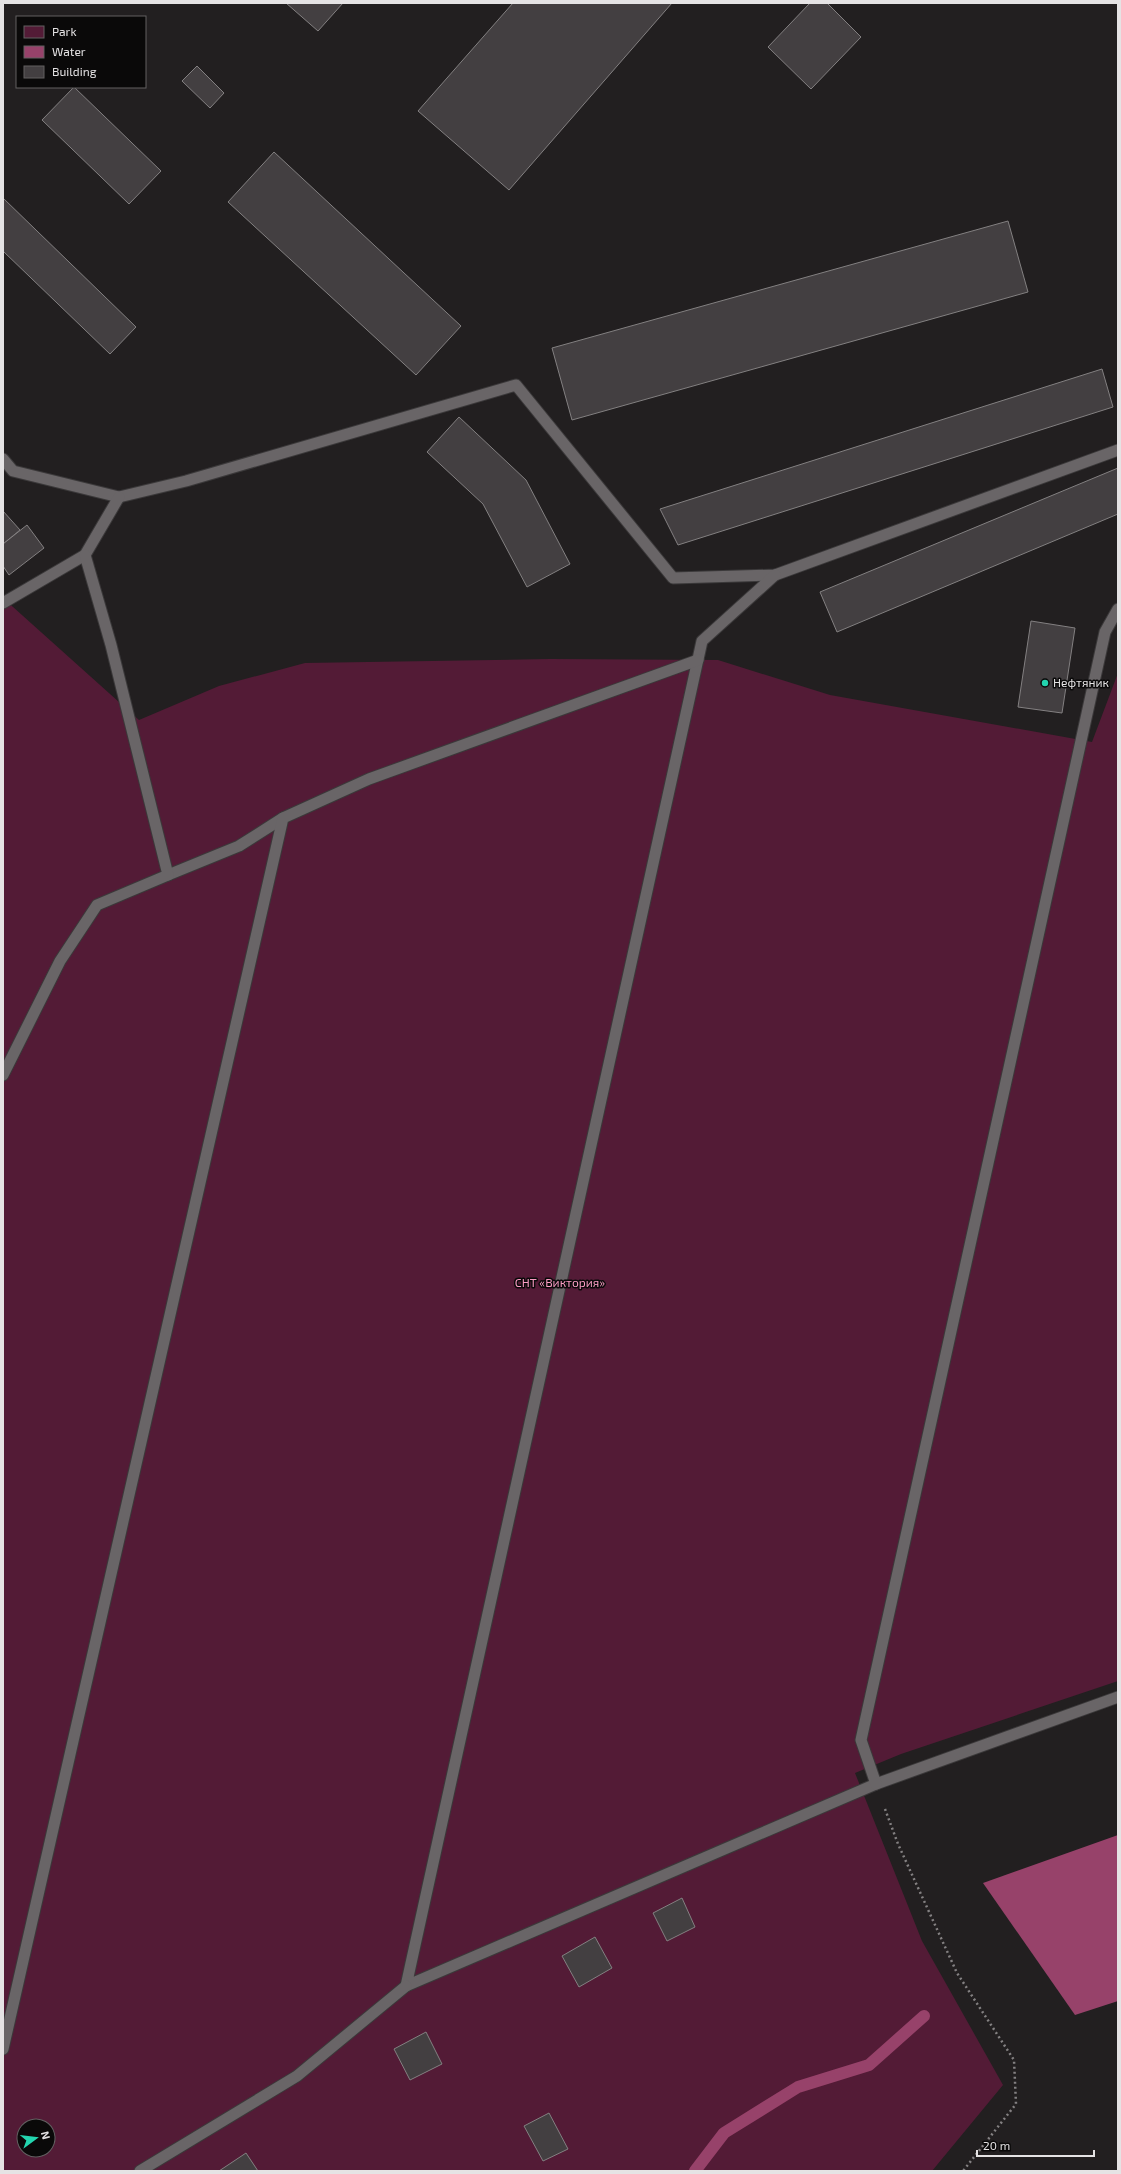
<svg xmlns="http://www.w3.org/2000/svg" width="1121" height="2174" font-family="'Exo 2',sans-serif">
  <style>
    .green { fill: #531b36; fill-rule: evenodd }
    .water { fill: #97426a }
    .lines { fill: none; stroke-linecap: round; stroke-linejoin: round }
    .stream { stroke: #97426a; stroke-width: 12 }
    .building { fill: #433f41; stroke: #838081 }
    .service-casing { stroke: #3b393a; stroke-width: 13 }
    .path { stroke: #848182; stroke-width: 2.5; stroke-dasharray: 2 3; stroke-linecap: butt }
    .service { stroke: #696567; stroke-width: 11 }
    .poi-dot { fill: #23d5af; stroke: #0a0909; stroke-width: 1.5 }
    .labels { text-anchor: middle; stroke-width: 3; stroke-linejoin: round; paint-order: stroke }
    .poi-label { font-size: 12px; fill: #e5e3e4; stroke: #0a0909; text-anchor: start }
    .park-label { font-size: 12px; fill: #fb9dc5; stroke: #0a0909 }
  </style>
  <rect width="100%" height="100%" fill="#221f20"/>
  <path class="green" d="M3 598 139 720 219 686 305 663 550 659 718 660 830 695 1092 742 1118 673V1681L901 1754 855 1773 922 1941 1003 2085 932 2171H3ZM24 2126H48V2150H24Z"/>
  <path class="water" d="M1118 1835V2001L1075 2015 983 1883Z"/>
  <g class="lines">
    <path class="stream" d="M695 2171 724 2133 798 2087 869 2065 924 2016"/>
  </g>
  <g class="building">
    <path d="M286 3H343L318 31Z"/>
    <path d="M513 3H672L509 190 418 111Z"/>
    <path d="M810 3H827L861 37 811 89 768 47Z"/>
    <path d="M197 66 224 93 210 108 182 81Z"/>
    <path d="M74 87 161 171 129 204 42 120Z"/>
    <path d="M274 152 461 326 416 375 228 202Z"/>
    <path d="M3 198 136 327 110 354 3 251Z"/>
    <path d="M1008 221 1028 292 572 420 552 348Z"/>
    <path d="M1102 369 1113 407 678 545 660 509Z"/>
    <path d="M459 417 526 480 570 564 527 587 483 504 427 452Z"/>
    <path d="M1118 468V514L837 632 820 592Z"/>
    <path d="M3 511 20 530 3 544Z"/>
    <path d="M27 525 44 548 9 575 3 566V544Z"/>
    <path d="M1031 621 1075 628 1062 713 1018 707Z"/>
    <path d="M682 1898 695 1927 667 1941 653 1913Z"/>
    <path d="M595 1937 612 1968 579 1987 562 1956Z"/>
    <path d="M426 2032 442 2064 410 2080 394 2049Z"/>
    <path d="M549 2113 568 2149 543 2161 524 2126Z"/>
    <path d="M246 2153 258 2171H219Z"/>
  </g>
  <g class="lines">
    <g class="service-casing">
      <g id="service">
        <path d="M3 459 13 471 119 497 186 481 516 385 673 578 775 575 1118 450"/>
        <path d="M775 575 702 641 406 1986 876 1784 1118 1697"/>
        <path d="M3 603 85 555 119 497"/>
        <path d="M168 875 239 846 283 818"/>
        <path d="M3 1075 60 961 97 905 168 875 111 645 85 555"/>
        <path d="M876 1784 861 1740 1105 632 1118 609"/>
        <path d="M3 2049 283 818 369 779 698 660"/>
        <path d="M140 2171 297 2076 406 1986"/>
      </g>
    </g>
    <path class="path" d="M885 1809 898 1844 957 1973 1014 2060 1016 2104 963 2171"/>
    <use href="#service" class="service"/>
  </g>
  <circle class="poi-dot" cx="1045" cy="683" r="4"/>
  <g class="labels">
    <g class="poi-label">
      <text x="1053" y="687">Нефтяник</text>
    </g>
    <g class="park-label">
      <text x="560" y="1287">СНТ «Виктория»</text>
    </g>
  </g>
  <rect width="1121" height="2174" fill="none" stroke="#e5e3e4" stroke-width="8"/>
  <rect x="16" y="16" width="130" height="72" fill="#0a0909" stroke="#626061"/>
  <rect x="24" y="26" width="20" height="12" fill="#531b36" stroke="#626061"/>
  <text x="52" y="36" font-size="12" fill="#e5e3e4">Park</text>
  <rect x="24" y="46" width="20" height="12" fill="#97426a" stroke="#626061"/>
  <text x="52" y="56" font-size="12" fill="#e5e3e4">Water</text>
  <rect x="24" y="66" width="20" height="12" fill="#433f41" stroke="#626061"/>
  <text x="52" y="76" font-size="12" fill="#e5e3e4">Building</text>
  <g transform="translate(36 2138) rotate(75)"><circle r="19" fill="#0a0909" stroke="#626061"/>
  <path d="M0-3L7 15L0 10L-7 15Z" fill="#23d5af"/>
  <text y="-6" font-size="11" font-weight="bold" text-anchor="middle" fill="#e5e3e4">N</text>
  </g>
  <path d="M977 2150v6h117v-6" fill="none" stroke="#e5e3e4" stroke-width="2"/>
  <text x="983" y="2150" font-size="12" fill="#e5e3e4" stroke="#0a0909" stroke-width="3" paint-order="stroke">20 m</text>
</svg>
